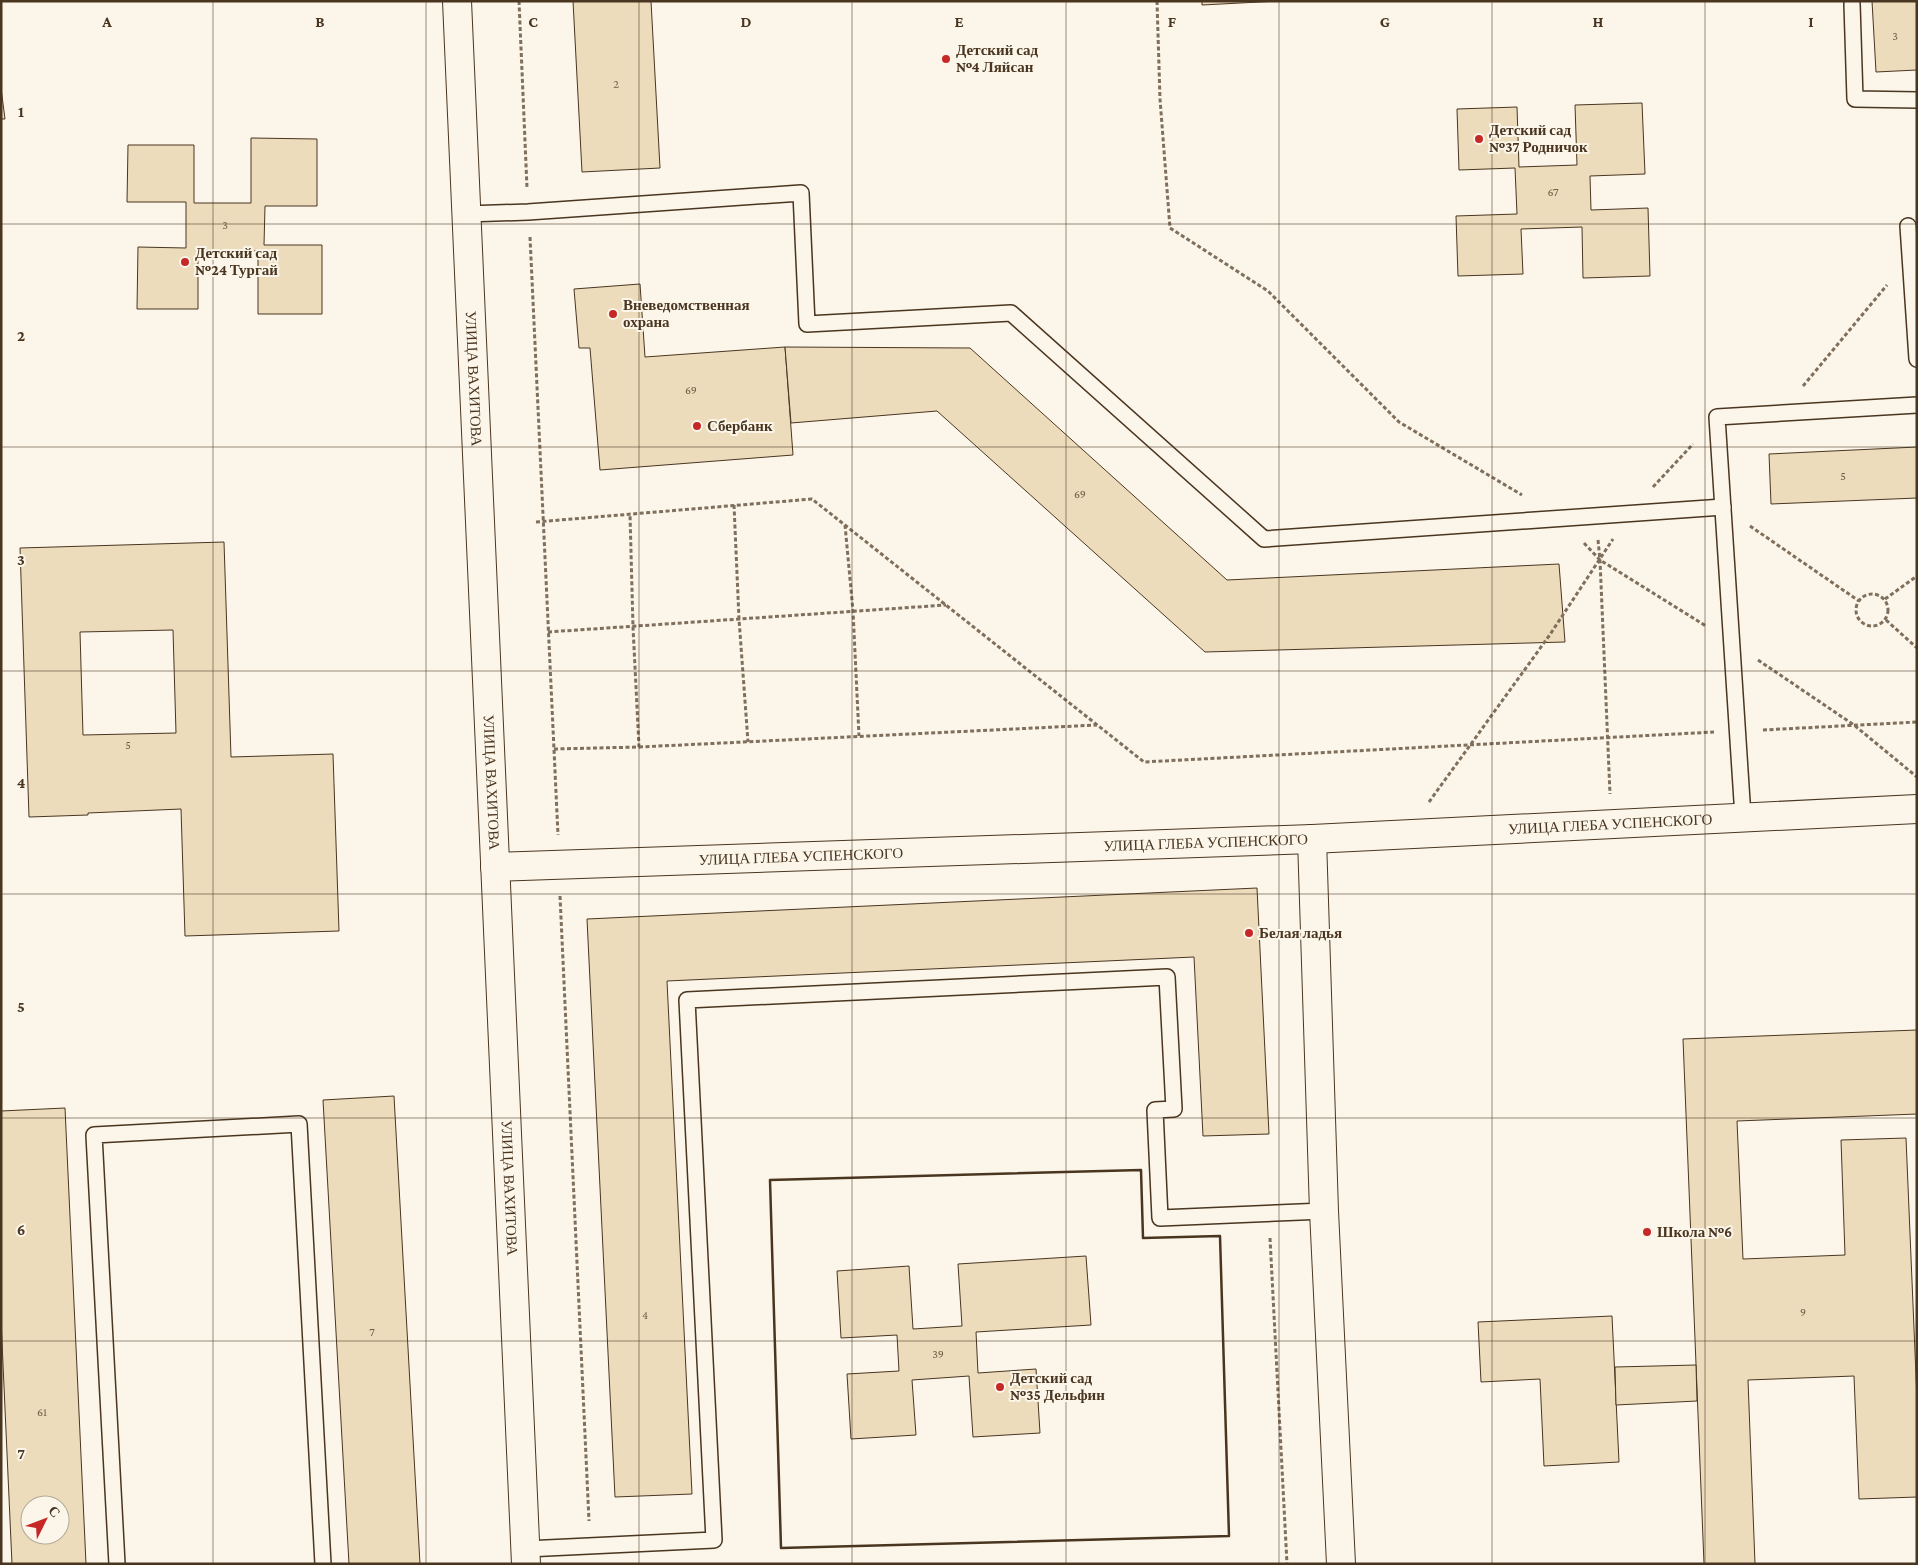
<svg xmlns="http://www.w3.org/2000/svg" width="1918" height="1565" font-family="'Crimson Pro',serif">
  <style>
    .building { fill: #ecdcbc; stroke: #4a3520; fill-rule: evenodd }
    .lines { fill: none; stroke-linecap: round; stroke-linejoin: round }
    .lane-casing { stroke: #4a3520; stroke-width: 18 }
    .street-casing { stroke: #4a3520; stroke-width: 30 }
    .path { stroke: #7f6f5c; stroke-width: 3; stroke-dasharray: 4 2.5; stroke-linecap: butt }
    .lane { stroke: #fbf6e9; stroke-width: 15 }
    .street { stroke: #fbf6e9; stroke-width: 28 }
    .wall { stroke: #4a3520; stroke-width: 2.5 }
    .grid { fill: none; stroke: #4a3520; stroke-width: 1; stroke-opacity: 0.55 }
    .poi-dot { fill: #c62828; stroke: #fbf6e9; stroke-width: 2 }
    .labels { text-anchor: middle; stroke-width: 4; stroke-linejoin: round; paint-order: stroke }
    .number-label { font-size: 12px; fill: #725f47 }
    .poi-label { font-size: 15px; font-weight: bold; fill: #4a3520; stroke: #fbf6e9; text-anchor: start }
    .street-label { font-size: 15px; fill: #4a3520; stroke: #fbf6e9 }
    .grid-label { font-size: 16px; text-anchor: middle; font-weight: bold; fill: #4a3520; stroke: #fbf6e9; stroke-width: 4; stroke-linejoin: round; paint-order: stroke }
  </style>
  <rect width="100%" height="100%" fill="#fbf6e9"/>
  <g class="building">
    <path d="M573 1H651L660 168 582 172Z"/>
    <path d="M1202 1H1279L1202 5Z"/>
    <path d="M1872 1H1917V70L1876 72Z"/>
    <path d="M1 88 5 119H1Z"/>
    <path d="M1642 103 1645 174 1590 176 1591 210 1648 208 1650 276 1583 278 1582 227 1521 229 1523 274 1458 276 1456 216 1517 214 1515 168 1459 170 1457 109 1517 107 1519 167 1577 165 1575 105Z"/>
    <path d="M251 138 317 139V206H265L264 245H322V314H258V251L198 250V309H137L138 247 186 248V202H127L128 145H194V203H251Z"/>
    <path d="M640 284 645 357 785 347 793 455 600 470 590 348H579L574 289Z"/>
    <path d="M785 347 970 348 1227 580 1559 564 1565 642 1205 652 937 411 791 423Z"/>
    <path d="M1917 447V498L1771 504 1769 454Z"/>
    <path d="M224 542 231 757 333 754 339 931 185 936 181 809 88 813V815L29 817 20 548ZM173 630 176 733 83 735 80 632Z"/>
    <path d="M1257 888 1269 1134 1203 1136 1194 957 667 981 692 1494 615 1497 587 919Z"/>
    <path d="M1917 1030V1114L1737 1121 1743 1259 1845 1255 1841 1140 1906 1138 1917 1400V1497L1859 1499 1854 1376 1748 1380 1755 1564H1704L1683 1039Z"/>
    <path d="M394 1096 420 1564H349L323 1100Z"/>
    <path d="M65 1108 86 1564H12L1 1320V1111ZM30 1505H60V1535H30Z"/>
    <path d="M1086 1256 1091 1325 976 1332 978 1373 1036 1369 1040 1433 973 1437 969 1376 912 1380 916 1435 851 1439 847 1374 899 1371 897 1335 841 1338 837 1271 909 1266 913 1329 962 1326 958 1264Z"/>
    <path d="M1612 1316 1619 1462 1544 1466 1540 1379 1481 1382 1478 1322Z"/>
    <path d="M1696 1365 1697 1401 1616 1405 1615 1367Z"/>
  </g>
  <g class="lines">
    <g class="lane-casing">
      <g id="lane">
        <path d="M1852 4 1855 99 1917 100"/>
        <path d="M466 214 528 212 801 193 807 324 1011 313 1264 539 1723 507"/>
        <path d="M1908 226 1917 359"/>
        <path d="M1743 817 1717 417 1917 405"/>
        <path d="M526 1549 714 1540 687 1000 1167 977 1174 1109 1155 1110 1160 1218 1324 1211"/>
        <path d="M117 1564 94 1135 299 1124 323 1564"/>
      </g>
    </g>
    <g class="street-casing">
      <g id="street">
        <path id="s1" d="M457 1 526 1564"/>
        <path d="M1312 839 1324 1211 1341 1564"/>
        <path id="s2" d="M495 867 1312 839 1917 809"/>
      </g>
    </g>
    <g class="path">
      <path d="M519 1 527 188"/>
      <path d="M1157 1 1160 99 1170 228 1268 291 1399 422 1522 495"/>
      <path d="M530 237 558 835"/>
      <path d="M1803 386 1887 285"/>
      <path d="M1653 487 1693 444"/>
      <path d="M734 505 739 619 748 742"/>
      <path d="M536 522 812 499 1144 762 1714 732"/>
      <path d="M845 525 853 611 859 736"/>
      <path d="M1750 526 1859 601"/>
      <path d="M1598 540 1600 560 1610 794"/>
      <path d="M1584 543 1600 560 1706 626"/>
      <circle cx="1872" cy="610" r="16"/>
      <path d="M1885 599 1917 576"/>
      <path d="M1886 620 1917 648"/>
      <path d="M548 632 946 605"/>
      <path d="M1758 660 1854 725 1917 777"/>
      <path d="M1763 730 1917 722"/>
      <path d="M639 747 1097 725"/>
      <path d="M554 749 639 747 633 627 630 514"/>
      <path d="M1429 802 1549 636 1613 539"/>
      <path d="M560 896 589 1521"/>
      <path d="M1270 1238 1287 1564"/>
    </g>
    <use href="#lane" class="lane"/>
    <use href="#street" class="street"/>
    <path class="wall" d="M1141 1170 1143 1238 1220 1236 1229 1536 781 1548 770 1180Z"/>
  </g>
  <path class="grid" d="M213 1V1564M426 1V1564M639 1V1564M852 1V1564M1066 1V1564M1279 1V1564M1492 1V1564M1705 1V1564M1 224H1917M1 447H1917M1 671H1917M1 894H1917M1 1118H1917M1 1341H1917"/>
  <g class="poi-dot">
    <circle cx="946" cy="59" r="5"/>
    <circle cx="1479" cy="139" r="5"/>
    <circle cx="185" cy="262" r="5"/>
    <circle cx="613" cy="314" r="5"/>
    <circle cx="697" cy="426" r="5"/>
    <circle cx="1249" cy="933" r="5"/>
    <circle cx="1647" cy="1232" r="5"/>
    <circle cx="1000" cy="1387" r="5"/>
  </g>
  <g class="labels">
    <g class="number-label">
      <text x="1895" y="40">3</text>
      <text x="616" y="88">2</text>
      <text x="1553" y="196">67</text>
      <text x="225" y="229">3</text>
      <text x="691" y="394">69</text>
      <text x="1843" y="480">5</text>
      <text x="1080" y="498">69</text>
      <text x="128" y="749">5</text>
      <text x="1803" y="1316">9</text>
      <text x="645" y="1319">4</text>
      <text x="372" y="1336">7</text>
      <text x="938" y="1358">39</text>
      <text x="42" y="1416">61</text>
    </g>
    <g class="poi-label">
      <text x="956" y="55">Детский сад<tspan x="956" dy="17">№4 Ляйсан</tspan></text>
      <text x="1489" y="135">Детский сад<tspan x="1489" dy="17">№37 Родничок</tspan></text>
      <text x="195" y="258">Детский сад<tspan x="195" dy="17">№24 Тургай</tspan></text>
      <text x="623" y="310">Вневедомственная<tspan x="623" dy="17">охрана</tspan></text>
      <text x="707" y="431">Сбербанк</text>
      <text x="1259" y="938">Белая ладья</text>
      <text x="1657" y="1237">Школа №6</text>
      <text x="1010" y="1383">Детский сад<tspan x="1010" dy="17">№35 Дельфин</tspan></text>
    </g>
    <g class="street-label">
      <text dy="5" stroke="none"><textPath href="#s1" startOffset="378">УЛИЦА ВАХИТОВА</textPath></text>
      <text dy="5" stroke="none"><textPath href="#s1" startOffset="782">УЛИЦА ВАХИТОВА</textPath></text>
      <text dy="5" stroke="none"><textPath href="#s2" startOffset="1116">УЛИЦА ГЛЕБА УСПЕНСКОГО</textPath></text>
      <text dy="5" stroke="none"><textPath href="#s2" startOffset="711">УЛИЦА ГЛЕБА УСПЕНСКОГО</textPath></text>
      <text dy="5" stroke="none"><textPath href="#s2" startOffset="306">УЛИЦА ГЛЕБА УСПЕНСКОГО</textPath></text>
      <text dy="5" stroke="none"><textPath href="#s1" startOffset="1188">УЛИЦА ВАХИТОВА</textPath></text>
    </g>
  </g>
  <g class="grid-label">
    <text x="107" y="27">A</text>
    <text x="320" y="27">B</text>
    <text x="533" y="27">C</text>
    <text x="746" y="27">D</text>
    <text x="959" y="27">E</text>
    <text x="1172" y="27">F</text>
    <text x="1385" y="27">G</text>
    <text x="1598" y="27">H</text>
    <text x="1811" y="27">I</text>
    <text x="21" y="117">1</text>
    <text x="21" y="341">2</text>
    <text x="21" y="565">3</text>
    <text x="21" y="788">4</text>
    <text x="21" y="1012">5</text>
    <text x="21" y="1235">6</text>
    <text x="21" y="1459">7</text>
  </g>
  <rect width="1918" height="1565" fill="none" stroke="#4a3520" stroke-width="5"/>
  <g transform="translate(45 1520) rotate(48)"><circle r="24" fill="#fbf6e9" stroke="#b4a999"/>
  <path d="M0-4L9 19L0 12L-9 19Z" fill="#c62828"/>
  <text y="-8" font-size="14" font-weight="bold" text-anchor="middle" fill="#4a3520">С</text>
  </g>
</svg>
